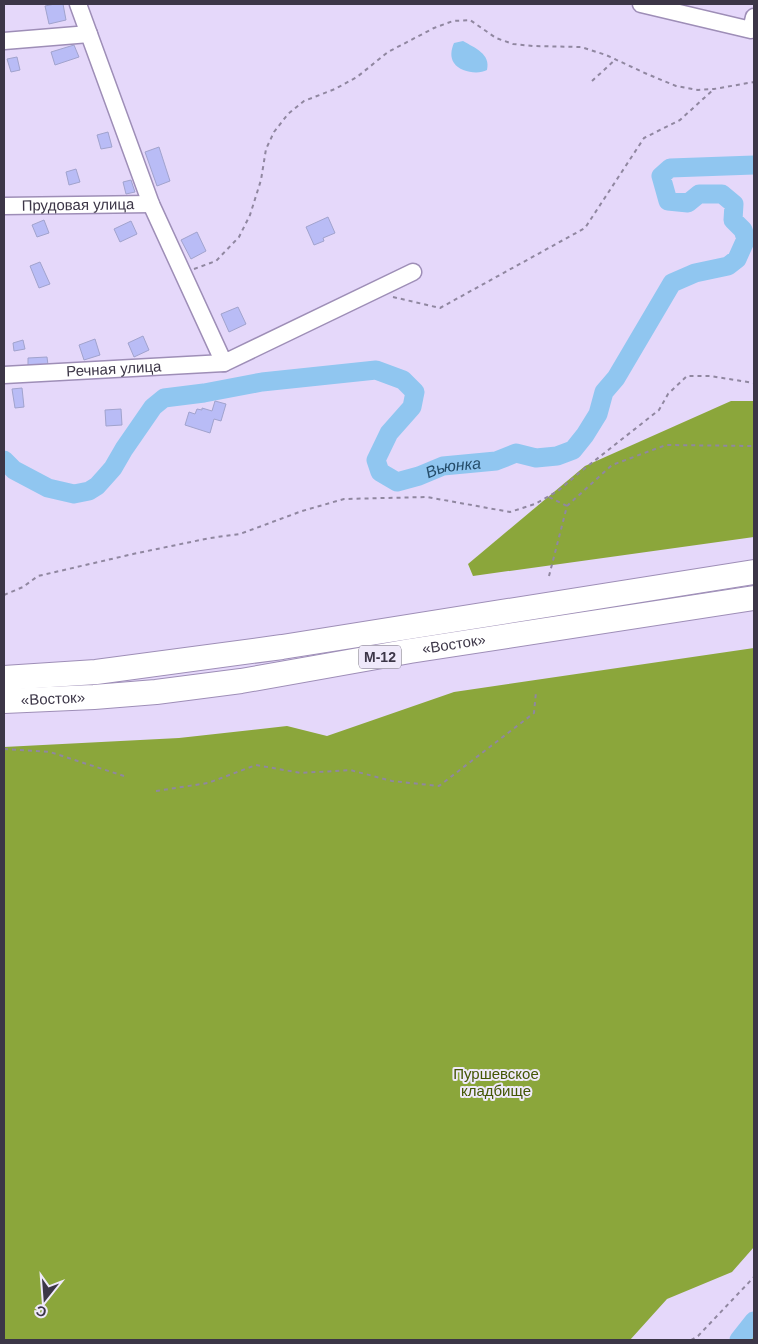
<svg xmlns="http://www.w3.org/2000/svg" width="758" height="1344" font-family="Helvetica,sans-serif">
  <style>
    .green { fill: #afc96f }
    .forest { fill: #8ba63b }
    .water { fill: #90c6f0 }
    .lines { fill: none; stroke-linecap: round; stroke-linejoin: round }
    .river { stroke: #90c6f0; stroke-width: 19 }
    .building { fill: #b9bcf6; stroke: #a1a3cd }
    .minor-casing { stroke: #9e8eb7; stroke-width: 19 }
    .highway-casing { stroke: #9e8eb7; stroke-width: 26 }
    .path { stroke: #9087a0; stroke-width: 2; stroke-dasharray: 4 4; stroke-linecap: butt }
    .minor { stroke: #fff; stroke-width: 16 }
    .highway { stroke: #fff; stroke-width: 24 }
    .labels { text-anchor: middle; stroke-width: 4; stroke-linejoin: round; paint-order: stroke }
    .shield { fill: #efe9fa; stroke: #726c7d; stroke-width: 1 }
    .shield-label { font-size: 14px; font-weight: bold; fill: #3c3647 }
    .street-label { font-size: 15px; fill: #3c3647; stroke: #efe9fa }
    .park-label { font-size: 15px; fill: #445605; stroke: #efe9fa }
    .water-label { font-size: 16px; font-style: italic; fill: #244c69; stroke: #efe9fa }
  </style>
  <rect width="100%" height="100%" fill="#e5d8fa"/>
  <path class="green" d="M754 1317V1340H734Z"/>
  <g class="forest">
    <path d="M731 401H754V537L473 576 468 564 585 466Z"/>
    <path d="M754 648V1247L732 1272 667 1299 630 1340H4V747L179 738 287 726 327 736 454 692Z"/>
  </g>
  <path class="water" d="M463 41C475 48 491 54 487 70 478 75 460 72 454 63 450 57 451 50 454 43Z"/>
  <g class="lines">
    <g class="river">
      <path id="s1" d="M4 460 14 470 48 488 74 494 89 491 97 486 106 476 113 468 124 449 153 407 164 398 204 393 262 382 376 370 403 380 415 392 412 407 389 433 376 460 380 472 397 482 419 476 443 466 496 461 516 453 536 458 557 456 573 450 585 435 598 414 604 392 616 378 672 283 695 273 728 266 737 259 746 239 743 230 733 220 734 204 722 194H699L688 203 668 201 661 176 670 168 754 165"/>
      <path d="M739 1340 754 1321"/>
    </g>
  </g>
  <g class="building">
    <path d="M55 4H63L66 20 49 24 45 6Z"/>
    <path d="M74 45 79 57 55 65 51 52Z"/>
    <path d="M17 57 20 70 11 72 7 59Z"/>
    <path d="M108 132 112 147 101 149 97 135Z"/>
    <path d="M159 147 170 181 157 186 145 152Z"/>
    <path d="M76 169 80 182 69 185 66 172Z"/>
    <path d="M131 180 135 192 126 194 123 182Z"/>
    <path d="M328 217 335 233 323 238 324 241 314 245 306 227Z"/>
    <path d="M44 220 49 233 37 237 32 225Z"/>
    <path d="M131 221 137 234 120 242 114 229Z"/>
    <path d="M197 232 206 251 191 259 181 240Z"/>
    <path d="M40 262 50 284 39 288 30 266Z"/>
    <path d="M238 307 246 324 229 332 221 314Z"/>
    <path d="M143 336 149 350 134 357 128 343Z"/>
    <path d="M95 339 100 355 84 360 79 345Z"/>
    <path d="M23 340 25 349 14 351 13 343Z"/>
    <path d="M47 357 48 365 28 366V358Z"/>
    <path d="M22 388 24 407 15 408 12 389Z"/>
    <path d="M215 401 226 404 221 421 214 419 210 433 185 425 189 412 195 414 197 409 202 410V408L212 411Z"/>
    <path d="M121 409 122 425 106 426 105 410Z"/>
  </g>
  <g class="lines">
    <g class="minor-casing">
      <g id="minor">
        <path d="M78 4 151 204 224 363 413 272"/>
        <path d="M641 4 751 30 754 17"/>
        <path d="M4 41 89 34"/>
        <path id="s2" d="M4 206 151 204"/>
        <path id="s3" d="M4 375 224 363"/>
      </g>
    </g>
    <g class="highway-casing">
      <g id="highway">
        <path d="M4 678 96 672 282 647 754 572"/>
        <path id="s4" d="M4 701 94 697 156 692 241 681 410 651 754 598"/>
      </g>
    </g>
    <g class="path">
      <path d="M592 81 616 59"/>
      <path d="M194 269 216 261 239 237 250 215 261 180 266 149 274 132 288 114 304 101 335 89 357 77 388 52 434 28 453 21 470 20 496 38 513 44 533 46 581 47 606 55 647 74 676 86 698 90 714 89 754 82"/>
      <path d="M393 297 440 308 585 228 644 138 680 120 714 89"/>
      <path d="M549 497 567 506"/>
      <path d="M549 576 567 506 612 465 666 445 754 446"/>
      <path d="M4 595 23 587 38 576 133 554 210 538 240 534 302 511 344 499 427 497 510 512 535 504 558 491 579 473 659 410 668 394 687 376H710L754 383"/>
      <path d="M4 749 50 752 124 776"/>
      <path d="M156 791 208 783 256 765 301 773 350 770 392 781 439 786 534 713 536 692"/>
      <path d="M691 1340 698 1336 754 1277"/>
    </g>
    <use href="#minor" class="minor"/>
    <use href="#highway" class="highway"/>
  </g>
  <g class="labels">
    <rect class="shield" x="359" y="645.5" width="42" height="23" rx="4"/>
    <g class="shield-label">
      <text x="380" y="662">М-12</text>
    </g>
    <g class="street-label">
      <text dy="5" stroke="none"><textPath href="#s2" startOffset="74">Прудовая улица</textPath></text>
      <text dy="5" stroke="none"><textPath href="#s3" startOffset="110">Речная улица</textPath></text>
      <text dy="5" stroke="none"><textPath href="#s4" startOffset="454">«Восток»</textPath></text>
      <text dy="5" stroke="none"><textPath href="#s4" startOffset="49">«Восток»</textPath></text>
    </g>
    <g class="park-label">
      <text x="496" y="1079">Пуршевское<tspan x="496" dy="17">кладбище</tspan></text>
    </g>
    <g class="water-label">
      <text dy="6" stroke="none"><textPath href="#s1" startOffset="646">Вьюнка</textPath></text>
    </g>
  </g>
  <rect width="758" height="1344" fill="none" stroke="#3c3647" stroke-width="10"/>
  <g transform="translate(45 1299) rotate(197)" stroke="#efe9fa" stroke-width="4" paint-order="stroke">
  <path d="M0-4L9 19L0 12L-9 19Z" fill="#3c3647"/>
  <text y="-8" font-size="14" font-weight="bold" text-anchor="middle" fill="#3c3647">С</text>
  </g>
</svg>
